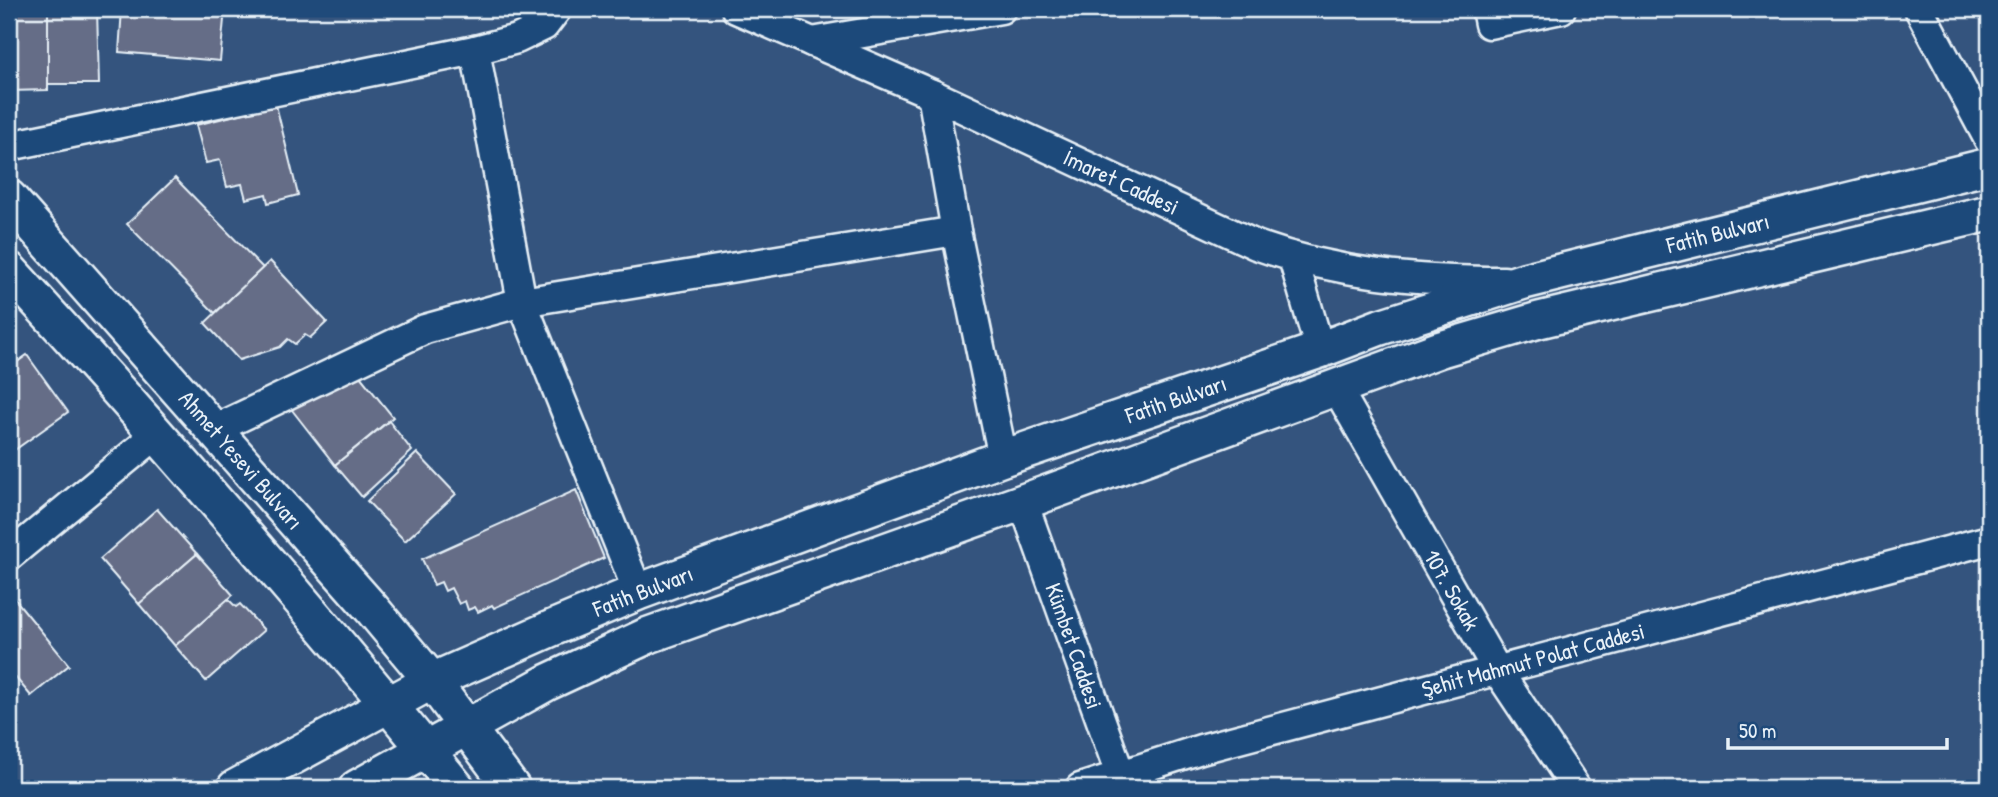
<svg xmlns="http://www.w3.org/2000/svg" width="1998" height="797" font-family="'Patrick Hand',sans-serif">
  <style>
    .building { fill: #656d87; stroke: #e8f1f8; stroke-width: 2 }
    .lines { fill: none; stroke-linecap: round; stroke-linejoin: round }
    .minor-casing { stroke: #e8f1f8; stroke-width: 33 }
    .major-casing { stroke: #e8f1f8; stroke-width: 40 }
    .minor { stroke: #1f4a7a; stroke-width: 28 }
    .major { stroke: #1f4a7a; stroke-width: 35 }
    .labels { text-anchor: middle; stroke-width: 5; stroke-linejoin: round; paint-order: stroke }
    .street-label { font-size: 23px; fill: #e8f1f8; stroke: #1f4a7a }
  </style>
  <rect width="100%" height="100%" fill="#34547e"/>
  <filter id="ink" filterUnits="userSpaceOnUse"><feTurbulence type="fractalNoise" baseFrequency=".0143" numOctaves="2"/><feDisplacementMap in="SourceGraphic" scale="14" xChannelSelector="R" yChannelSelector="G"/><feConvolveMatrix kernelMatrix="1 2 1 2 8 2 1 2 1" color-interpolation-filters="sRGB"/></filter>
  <g filter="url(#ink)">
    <g class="building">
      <path d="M9 9H48V90L9 91Z"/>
      <path d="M48 9H97L99 84H48Z"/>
      <path d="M122 9H225L220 61 119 52Z"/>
      <path d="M276 105 298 195 268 203 266 194 246 199 242 184 227 187 220 160 206 163 196 125Z"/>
      <path d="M175 178 263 268 215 313 127 224Z"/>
      <path d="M270 261 327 322 310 338 305 335 295 344 288 339 280 347 239 360 205 323Z"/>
      <path d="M27 355 68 412 9 454V368Z"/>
      <path d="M356 371 393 417 335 465 292 410 307 397 310 400 334 381 338 386Z"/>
      <path d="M389 421 412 451 362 497 335 465Z"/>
      <path d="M417 453 456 494 405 541 367 501Z"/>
      <path d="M576 490 604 558 494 608 492 605 478 612 475 607 468 610 465 601 459 604 451 588 445 591 441 582 434 585 422 559Z"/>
      <path d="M157 509 197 554 139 604 100 559Z"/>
      <path d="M197 554 233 595 175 646 139 604Z"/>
      <path d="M10 593 69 665 31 696 9 670Z"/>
      <path d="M228 599 236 607 240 604 264 630 206 681 175 646Z"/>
    </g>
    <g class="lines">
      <g class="minor-casing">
        <g id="minor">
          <path d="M736 9 932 94 1256 245C1337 274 1418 281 1504 281"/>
          <path d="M1486 9 1489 24 1561 9"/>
          <path d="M1919 9 1989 140"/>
          <path d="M812 42 1001 9"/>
          <path d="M475 50 522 302 638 592"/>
          <path d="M932 94 956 231 1003 458"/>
          <path d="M9 146 475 50 517 39 544 26 557 9"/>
          <path d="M1293 258 1320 350"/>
          <path d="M1336 387 1497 670 1576 788"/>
          <path d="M215 429 425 329 522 302 956 231"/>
          <path d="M1023 502 1125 788"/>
          <path d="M9 556 156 435"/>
          <path d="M1080 788 1201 749 1989 540"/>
        </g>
      </g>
      <g class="major-casing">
        <g id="major">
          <path d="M9 198 372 609 432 681 512 788"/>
          <path d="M9 270C163 438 313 611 457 788"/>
          <path d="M235 788 432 681 550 629 638 592 1003 458 1320 350 1380 327 1524 281 1989 166"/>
          <path d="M357 788 548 682 649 635 1023 502 1441 349 1539 320 1989 213"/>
        </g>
      </g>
      <use href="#minor" class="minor"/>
      <use href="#major" class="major"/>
    </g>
  </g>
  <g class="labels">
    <g class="street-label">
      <text transform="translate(1121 182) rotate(25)" y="8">İmaret Caddesi</text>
      <text transform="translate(1718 233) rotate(-14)" y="8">Fatih Bulvarı</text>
      <text transform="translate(1176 399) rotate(-19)" y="8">Fatih Bulvarı</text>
      <text transform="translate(241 460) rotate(49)" y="8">Ahmet Yesevi Bulvarı</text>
      <text transform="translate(1452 590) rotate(60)" y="8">107. Sokak</text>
      <text transform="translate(643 591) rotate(-21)" y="8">Fatih Bulvarı</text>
      <text transform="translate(1074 646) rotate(71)" y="8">Kümbet Caddesi</text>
      <text transform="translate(1533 660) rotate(-15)" y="8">Şehit Mahmut Polat Caddesi</text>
    </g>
  </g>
  <rect width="1998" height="797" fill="none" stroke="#1f4a7a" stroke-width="35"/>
  <rect x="18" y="18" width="1963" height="762" fill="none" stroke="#e8f1f8" stroke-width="2.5" filter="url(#ink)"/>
  <path d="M1728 738v10h219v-10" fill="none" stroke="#e8f1f8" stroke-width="3.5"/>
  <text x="1739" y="738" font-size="21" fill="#e8f1f8" stroke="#1f4a7a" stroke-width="5" paint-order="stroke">50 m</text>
</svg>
